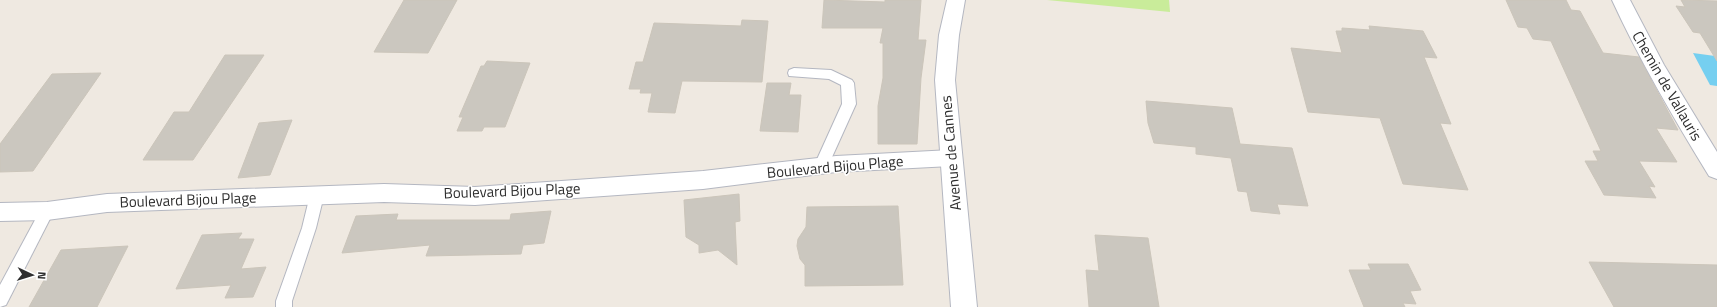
<svg xmlns="http://www.w3.org/2000/svg" width="1717" height="307" font-family="'Titillium Web',sans-serif">
  <style>
    .pitch { fill: #c9ec9a }
    .water { fill: #75cff0 }
    .building { fill: #cbc7bf; stroke: #cbc5ba }
    .lines { fill: none; stroke-linecap: round; stroke-linejoin: round }
    .lane-casing { stroke: #b4b7c1; stroke-width: 2 }
    .street-casing { stroke: #b4b7c1; stroke-width: 2 }
    .secondary-casing { stroke: #b4b7c1; stroke-width: 2 }
    .lane { fill: #fff; fill-rule: evenodd }
    .street { fill: #fff; fill-rule: evenodd }
    .secondary { fill: #fff; fill-rule: evenodd }
    .labels { text-anchor: middle; stroke-width: 3; stroke-linejoin: round; paint-order: stroke }
    .street-label { font-size: 15px; fill: #2e2e2e; stroke: #fff }
  </style>
  <rect width="100%" height="100%" fill="#efe9e1"/>
  <path class="pitch" d="M1047 0H1169L1170 12Z"/>
  <path class="water" d="M1693 53 1715 56 1717 60V86L1710 85Z"/>
  <g class="building">
    <path d="M404 0H457L428 53 374 52Z"/>
    <path d="M824 0 885 2V0H921L918 40H926L921 78 917 144H878V106L883 78V43H880L883 28H822Z"/>
    <path d="M1506 0H1566L1571 10 1580 11 1603 53 1639 57 1678 130 1656 128 1677 162 1639 161 1655 187 1649 186 1656 198 1604 195 1585 161H1598L1593 151H1601L1551 41 1533 39 1527 28 1518 27Z"/>
    <path d="M1681 0 1717 1V61L1700 33 1693 32 1676 6 1685 7Z"/>
    <path d="M742 20 768 21 762 82 682 81 675 113 648 112 652 93H640L641 89H629L636 62H643L654 23 741 26Z"/>
    <path d="M1369 26 1423 31 1437 58 1424 57 1451 124 1440 123 1468 190 1403 184 1380 118 1308 112 1291 48 1342 53 1336 31H1342V28L1370 30Z"/>
    <path d="M225 55H264L193 160H143L174 112H189Z"/>
    <path d="M487 61 530 63 505 127H484L482 131H457L463 117H459L481 66H484Z"/>
    <path d="M101 73 33 171 0 172V144L52 74Z"/>
    <path d="M767 83H791L789 95H801L798 132 760 131Z"/>
    <path d="M1146 101 1232 108 1240 144 1292 148 1308 206 1277 204 1280 214 1251 211 1247 192 1238 191 1231 158 1196 154V147L1154 143 1148 123Z"/>
    <path d="M292 120 270 175 238 178 259 123Z"/>
    <path d="M739 194 740 221 735 222 737 265 718 250 699 253V245L686 237 684 200Z"/>
    <path d="M898 206 903 285 805 286V265L800 259 797 246 798 239 806 227 807 207Z"/>
    <path d="M551 211 544 243 523 245 521 254 426 256 430 245 342 253 356 216 398 214 396 220H510L511 214Z"/>
    <path d="M242 233 238 239H254L241 269 266 267 253 297 225 298 231 285 176 289 202 235Z"/>
    <path d="M1095 235 1148 238 1159 307H1089L1086 270 1099 271Z"/>
    <path d="M128 246 97 307H29L61 250Z"/>
    <path d="M1589 262 1717 265V307H1614Z"/>
    <path d="M1368 264H1408L1421 290 1410 291 1416 304 1403 303 1405 307H1364L1349 270H1371Z"/>
  </g>
  <g class="lines">
    <g class="lane-casing">
      <g id="lane">
        <path d="M794 68 831 70 852 80 854 83 856 104 828 166 826 170 821 171 816 170 814 166 842 104 841 85 829 79 789 76 788 73 789 70Z"/>
        <path d="M317 189 322 191 324 195 316 228 292 301V307H276V301L302 228 310 195 312 191Z"/>
        <path d="M47 205 52 207 54 211 6 305 0 307V285L42 207Z"/>
      </g>
    </g>
    <g class="street-casing">
      <g id="street">
        <path d="M1612 0H1630L1664 65 1717 152V179L1709 176C1674 119 1640 61 1612 0Z"/>
        <path d="M951 150 959 152 962 158 959 164 951 166 836 172 703 189 475 205 384 202 107 212 47 220 0 221V203L47 202 107 194 384 184 475 187 703 171 836 156Z"/>
      </g>
    </g>
    <g class="secondary-casing">
      <path id="secondary" d="M947 0H965L959 35 955 80 977 307H951L935 80 939 35Z"/>
    </g>
    <use href="#lane" class="lane"/>
    <use href="#street" class="street"/>
    <use href="#secondary" class="secondary"/>
  </g>
  <g class="labels">
    <g class="street-label">
      <text transform="translate(1667 86) rotate(60)" y="5">Chemin de Vallauris</text>
      <text transform="translate(951 153) rotate(-95)" y="5">Avenue de Cannes</text>
      <text transform="translate(835 167) rotate(-5)" y="5">Boulevard Bijou Plage</text>
      <text transform="translate(512 191) rotate(-2)" y="5">Boulevard Bijou Plage</text>
      <text transform="translate(188 200) rotate(-2)" y="5">Boulevard Bijou Plage</text>
    </g>
  </g>
  <g transform="translate(32 275) rotate(94)" stroke="#ffffff" stroke-width="3" paint-order="stroke">
  <path d="M0-3L7 15L0 10L-7 15Z" fill="#2e2e2e"/>
  <text y="-6" font-size="11" font-weight="bold" text-anchor="middle" fill="#2e2e2e">N</text>
  </g>
</svg>
